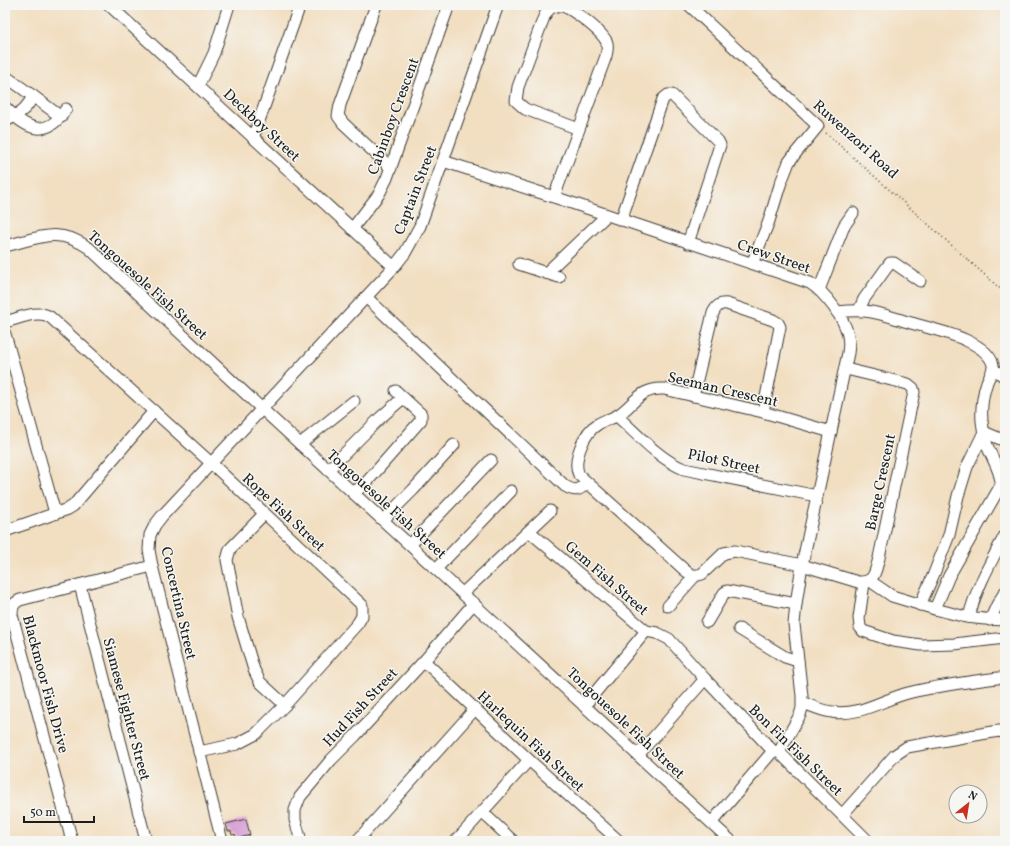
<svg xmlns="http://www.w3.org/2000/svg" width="1010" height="846" font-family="Vollkorn,serif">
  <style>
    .building { fill: #d8a2d6 }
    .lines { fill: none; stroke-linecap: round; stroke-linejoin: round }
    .minor-casing { stroke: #3c3935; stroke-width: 13 }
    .path { stroke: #3c3935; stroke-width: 1.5; stroke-dasharray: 1 3; stroke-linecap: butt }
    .minor { stroke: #fff; stroke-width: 11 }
    .labels { text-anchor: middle; stroke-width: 3; stroke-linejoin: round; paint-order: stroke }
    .street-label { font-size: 15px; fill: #1c1c1c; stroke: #f6f6f2 }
  </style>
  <rect width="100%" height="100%" fill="#f6f6f2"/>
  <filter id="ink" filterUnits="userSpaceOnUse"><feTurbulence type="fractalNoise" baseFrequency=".025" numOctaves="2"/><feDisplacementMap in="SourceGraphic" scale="8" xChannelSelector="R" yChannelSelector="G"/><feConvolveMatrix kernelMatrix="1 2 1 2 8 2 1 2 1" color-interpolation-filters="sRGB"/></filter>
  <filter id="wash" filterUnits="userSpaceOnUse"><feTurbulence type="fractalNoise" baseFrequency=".012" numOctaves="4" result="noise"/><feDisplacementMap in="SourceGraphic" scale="16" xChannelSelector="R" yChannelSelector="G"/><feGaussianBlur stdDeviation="0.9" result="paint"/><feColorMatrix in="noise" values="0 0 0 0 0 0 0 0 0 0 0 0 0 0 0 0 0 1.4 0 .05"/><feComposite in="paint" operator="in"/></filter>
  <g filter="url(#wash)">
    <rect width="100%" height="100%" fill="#f2dec0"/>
    <g id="blocks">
      <path class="building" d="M246 819 250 835 236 839 235 834 232 835 231 831H228L226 824Z"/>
    </g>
  </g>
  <g filter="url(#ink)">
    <use href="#blocks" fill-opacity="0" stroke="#3c3935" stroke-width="1"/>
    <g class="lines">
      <g class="minor-casing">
        <g id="minor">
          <path d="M109 5 394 267"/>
          <path d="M376 5 340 105 338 116 343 123 391 168"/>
          <path d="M689 5 818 126 795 154 789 162 780 185 769 221 752 264"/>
          <path d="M5 76 33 96C25 112 19 112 5 122"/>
          <path d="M198 86 214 53 229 5"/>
          <path d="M33 96 61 117"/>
          <path d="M5 107C26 129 46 140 66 109"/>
          <path d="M253 138 300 5"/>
          <path d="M443 161 554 197 810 283C824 292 844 317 848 335 849 341 849 347 848 353L802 565 796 604 794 624 802 696V708L800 715 779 752"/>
          <path d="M554 197 606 56C607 52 608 48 607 43 604 33 571 7 561 6 553 5 547 10 544 17L518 87 516 101 525 109 579 129"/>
          <path d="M621 220 663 99 668 95H672L718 141 720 145 688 243"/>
          <path d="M352 229 379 194 387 178 449 5"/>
          <path d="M5 246C39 238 57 226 89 248L261 408 731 841"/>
          <path d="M519 264 546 273 607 215"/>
          <path d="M546 273 559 277"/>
          <path d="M819 290 844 226 853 213"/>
          <path d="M366 297 565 486C575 492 579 491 587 483"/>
          <path d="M859 310 864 299 887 267 890 263H894L920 281"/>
          <path d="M837 312C846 311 855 310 864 311 879 312 894 318 908 322 930 329 987 339 993 365 994 371 989 376 987 382 983 393 981 409 982 421 983 428 984 438 987 445 991 457 1002 472 1001 485L949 576 935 609"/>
          <path d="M5 322C18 319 38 309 50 317L210 462 362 605V616L358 623 285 705 256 734 237 744 199 752"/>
          <path d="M5 334 55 513"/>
          <path d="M993 369 1005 377"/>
          <path d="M693 396 713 313C716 307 719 303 727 304L773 320 778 323 780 327 763 412"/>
          <path d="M617 416C636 433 660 460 684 469L817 496"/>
          <path d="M831 432 763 412 664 389C639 388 635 404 618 415 612 419 604 420 598 424 584 432 572 461 579 475L678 564C686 571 691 578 702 574L724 553 735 551 802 565 858 582C875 583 875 572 879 558L914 392 913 388 908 384 846 369"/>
          <path d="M984 432 1005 441"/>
          <path d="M300 444 354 401"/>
          <path d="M328 470 380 418 403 398"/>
          <path d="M353 493 365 484 421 420V414L396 391"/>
          <path d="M264 514 230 549 227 560 238 617 254 670 260 682 285 705"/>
          <path d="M383 520 413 490 454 445"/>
          <path d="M5 531 68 509 73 506 154 411"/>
          <path d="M529 531 646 631 584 706"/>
          <path d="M410 545 491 460"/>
          <path d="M436 569 511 491"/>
          <path d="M870 581 892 596 935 609 966 617 985 619 1005 620"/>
          <path d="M864 583 859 618 860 627 863 631 893 641 921 645 954 644 1005 638"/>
          <path d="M80 585 146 841"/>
          <path d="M463 593 550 511"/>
          <path d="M920 605 933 576 949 535 958 496 967 467 984 432"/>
          <path d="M668 606 695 576"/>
          <path d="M969 617C976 588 991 562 1005 535"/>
          <path d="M990 620 997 605 1005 592"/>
          <path d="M707 622 724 593 727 591 796 604"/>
          <path d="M739 629 785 657 798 661"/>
          <path d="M646 631 657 633 669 639 705 679 773 751 779 752 868 841"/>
          <path d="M424 661 529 760 619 841"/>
          <path d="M803 703C812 706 822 711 832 712 858 717 884 699 908 693 940 685 973 681 1005 677"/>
          <path d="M638 755 705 679"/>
          <path d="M482 812 513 841"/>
          <path d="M842 815 895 755 907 747 981 734 999 731 1005 733"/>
          <path d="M712 822 773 751"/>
          <path d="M72 841 12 615C12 608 13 603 20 600L152 566"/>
          <path d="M222 841 152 566 149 550 150 535 155 525 162 516 394 267 405 253 420 226 498 5"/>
          <path d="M301 841 295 820V810L300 797 331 760 355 736 424 661 474 603"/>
          <path d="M357 841 475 709"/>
          <path d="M456 841 529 760"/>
        </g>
      </g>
      <path class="path" d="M826 133 1005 293"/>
      <use href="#minor" class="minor"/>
    </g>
  </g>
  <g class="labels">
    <g class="street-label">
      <text transform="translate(393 116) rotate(-70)" y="5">Cabinboy Crescent</text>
      <text transform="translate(262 125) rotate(43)" y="5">Deckboy Street</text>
      <text transform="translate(856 139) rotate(42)" y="5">Ruwenzori Road</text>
      <text transform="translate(415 190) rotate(-69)" y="5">Captain Street</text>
      <text transform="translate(774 256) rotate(19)" y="5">Crew Street</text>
      <text transform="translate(148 285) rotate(42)" y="5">Tongouesole Fish Street</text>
      <text transform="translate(723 389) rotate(13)" y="5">Seeman Crescent</text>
      <text transform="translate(724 461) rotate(12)" y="5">Pilot Street</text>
      <text transform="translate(880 482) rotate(-78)" y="5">Barge Crescent</text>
      <text transform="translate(387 504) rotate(42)" y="5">Tongouesole Fish Street</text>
      <text transform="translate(284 512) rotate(43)" y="5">Rope Fish Street</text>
      <text transform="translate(607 578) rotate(41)" y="5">Gem Fish Street</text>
      <text transform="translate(179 603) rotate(77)" y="5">Concertina Street</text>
      <text transform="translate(46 684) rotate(75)" y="5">Blackmoor Fish Drive</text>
      <text transform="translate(360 707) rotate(-47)" y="5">Hud Fish Street</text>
      <text transform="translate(127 709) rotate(75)" y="5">Siamese Fighter Street</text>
      <text transform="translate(626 723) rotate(43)" y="5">Tongouesole Fish Street</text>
      <text transform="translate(531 741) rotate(43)" y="5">Harlequin Fish Street</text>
      <text transform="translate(796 750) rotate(44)" y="5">Bon Fin Fish Street</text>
    </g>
  </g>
  <rect width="1010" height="846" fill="none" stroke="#f6f6f2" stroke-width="20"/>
  <g transform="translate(968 804) rotate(30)"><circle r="19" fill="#f6f6f2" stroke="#9f9f9c"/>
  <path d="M0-3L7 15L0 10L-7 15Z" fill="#c8321e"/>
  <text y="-6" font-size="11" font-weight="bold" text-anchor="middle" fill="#1c1c1c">N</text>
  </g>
  <path d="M24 816v6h70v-6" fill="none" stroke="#1c1c1c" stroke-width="2"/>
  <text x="30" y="816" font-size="12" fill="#1c1c1c" stroke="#f6f6f2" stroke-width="3" paint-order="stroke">50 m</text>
</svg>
